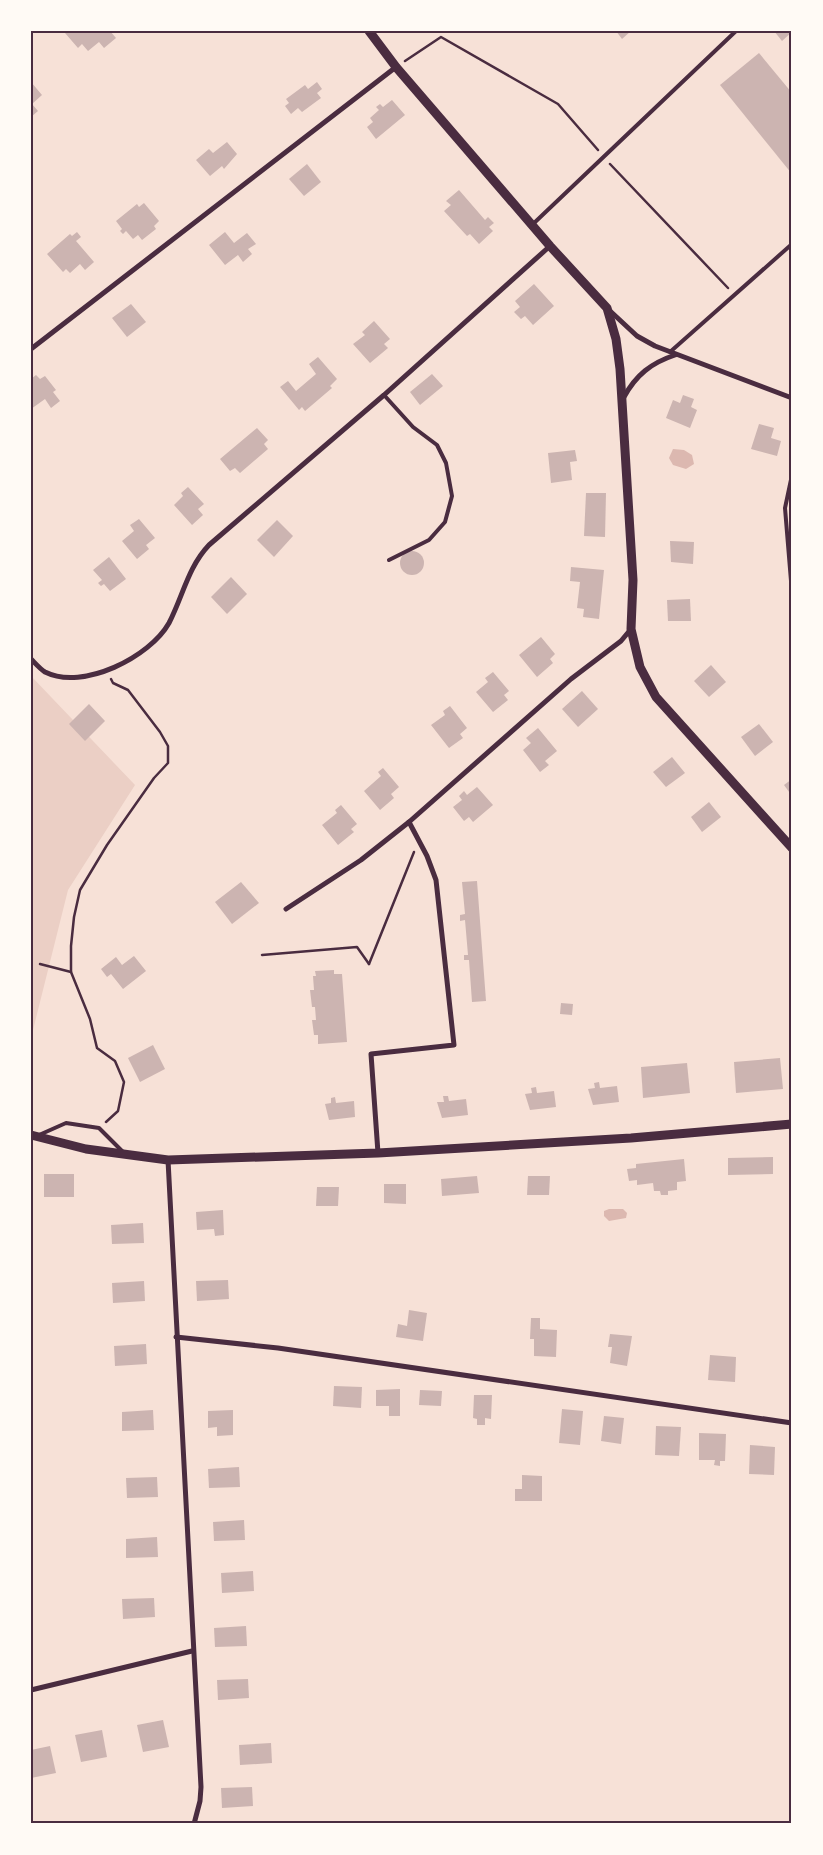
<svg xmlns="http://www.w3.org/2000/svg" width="823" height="1855" font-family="'Roboto Serif',serif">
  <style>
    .green { fill: #ebcfc5 }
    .water { fill: #dcb8b0 }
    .building { fill: #ccb4b1 }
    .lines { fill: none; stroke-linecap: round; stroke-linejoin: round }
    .path { stroke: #4a2c40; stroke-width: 2.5 }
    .service { stroke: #4a2c40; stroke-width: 4 }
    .minor { stroke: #4a2c40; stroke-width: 5 }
    .tertiary { stroke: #4a2c40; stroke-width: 9 }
    .neatline { fill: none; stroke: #4a2c40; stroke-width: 2 }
  </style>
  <rect width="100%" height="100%" fill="#f7e1d7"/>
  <path class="green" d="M31 676 135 785 68 890 31 1038Z"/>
  <g class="water">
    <path d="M673 449 684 450 692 455 694 464 686 469 673 465 669 458Z"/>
    <path d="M609 1209H623L627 1213 626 1218 609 1221 604 1216V1211Z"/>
  </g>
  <g class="building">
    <path d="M67 31H110L116 38 104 48 99 42 88 51 82 44 78 48 65 33Z"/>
    <path d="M616 31H631L622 39Z"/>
    <path d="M774 31H792V32L782 41Z"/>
    <path d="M759 53 792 93V174L720 85Z"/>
    <path d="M31 82 42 95 32 104 38 111 31 117Z"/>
    <path d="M317 82 322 89 317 93 321 98 302 112 298 108 291 114 285 106 289 103 286 99 305 85 308 89Z"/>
    <path d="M392 100 405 115 376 139 367 127 373 122 370 118 379 110 376 107 380 104 383 107Z"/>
    <path d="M227 142 237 154 224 169 222 166 210 176 196 160 209 149 213 153Z"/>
    <path d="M307 164 321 182 304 196 289 179Z"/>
    <path d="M459 190 485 220 488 217 494 223 489 227 493 231 479 244 470 234 467 236 444 211 451 205 446 201Z"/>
    <path d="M144 203 159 221 154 226 156 229 142 240 138 235 133 239 126 231 123 234 120 231 122 229 116 221 137 204 139 207Z"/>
    <path d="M77 232 81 237 76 241 94 262 85 270 80 264 70 273 66 269 63 272 47 254 70 234 72 236Z"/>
    <path d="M225 232 234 243 247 233 256 244 248 249 252 254 243 262 238 255 225 265 209 245Z"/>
    <path d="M534 284 554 306 533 325 525 316 521 319 514 312 520 307 515 301Z"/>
    <path d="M131 304 146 322 127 337 112 318Z"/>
    <path d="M374 321 390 339 384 344 388 348 370 363 353 344 365 335 362 332Z"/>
    <path d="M318 357 337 379 330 386 332 388 305 411 302 407 299 410 280 387 288 381 296 391 316 374 309 364Z"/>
    <path d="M432 374 443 386 420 405 410 392Z"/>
    <path d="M36 375 40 379 45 376 56 390 53 392 60 401 51 408 45 399 31 409V379Z"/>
    <path d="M683 395 694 399 691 407 697 410 690 428 666 418 673 400 680 403Z"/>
    <path d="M759 424 774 428 771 438 781 441 777 456 751 449Z"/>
    <path d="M257 428 268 440 264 444 268 449 240 473 235 468 230 471 220 459Z"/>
    <path d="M575 450 577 461 570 462 572 480 551 483 548 453Z"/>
    <path d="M188 487 204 504 198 509 203 515 192 525 174 505 183 496 181 493Z"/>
    <path d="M586 493H606L605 537 584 536Z"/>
    <path d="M139 519 155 538 146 545 149 549 137 559 122 541 134 531 130 525Z"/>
    <path d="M277 520 293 536 274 557 257 540Z"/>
    <path d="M670 541 694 542 693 564 671 562Z"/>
    <circle cx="412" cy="563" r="12"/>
    <path d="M109 557 126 579 110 591 104 584 101 586 98 583 102 580 93 570Z"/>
    <path d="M571 567 604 570 599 619 583 617 584 609 577 608 580 582 570 581Z"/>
    <path d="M231 577 247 594 227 614 211 597Z"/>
    <path d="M690 599 691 621H668L667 600Z"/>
    <path d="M541 637 555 654 550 659 553 663 537 677 519 655Z"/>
    <path d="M711 665 726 682 709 697 694 681Z"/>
    <path d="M493 672 509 691 504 695 508 700 493 712 476 692 488 682 485 678Z"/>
    <path d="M582 691 598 709 578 727 562 709Z"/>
    <path d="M89 704 105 721 85 741 69 724Z"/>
    <path d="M450 706 467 728 460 734 463 738 449 748 431 725 445 715 443 711Z"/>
    <path d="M759 724 773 742 755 756 741 737Z"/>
    <path d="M538 728 557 751 545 761 549 765 540 772 523 750 531 743 526 738Z"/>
    <path d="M672 757 685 773 666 787 653 772Z"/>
    <path d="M383 768 399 787 391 794 394 798 380 810 364 791 381 776 378 772Z"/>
    <path d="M792 779V796L784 785Z"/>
    <path d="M477 787 493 805 473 822 469 817 464 821 453 807 462 800 459 796 464 791 467 795Z"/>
    <path d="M709 802 721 817 702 832 691 817Z"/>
    <path d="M341 805 357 824 351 829 354 832 338 845 322 825 337 813 335 810Z"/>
    <path d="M477 881 486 1001 472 1002 469 960H464V955H468L465 920 460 921V915L465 914 462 882Z"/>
    <path d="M241 882 259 903 232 924 215 902Z"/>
    <path d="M134 956 146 971 123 989 111 974 107 977 101 969 116 957 122 965Z"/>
    <path d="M334 970V974H342L347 1042 318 1044V1035H314L312 1020H316L315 1007H312L310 990H314L313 976H316L315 971Z"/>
    <path d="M561 1003 573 1004 572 1015 560 1014Z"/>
    <path d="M153 1045 165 1069 140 1082 128 1058Z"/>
    <path d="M780 1058 783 1089 736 1093 734 1062Z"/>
    <path d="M687 1063 690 1093 643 1098 641 1067Z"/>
    <path d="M599 1082 600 1088 617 1086 619 1102 593 1105 588 1089 595 1088 594 1083Z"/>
    <path d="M536 1087 537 1093 554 1091 556 1107 530 1110 525 1094 532 1093 531 1088Z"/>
    <path d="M443 1096H448L449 1101 466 1099 468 1115 442 1118 437 1102H444Z"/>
    <path d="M335 1097 336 1103 354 1101 355 1117 329 1120 325 1104 331 1103V1098Z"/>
    <path d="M773 1157V1174L728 1175V1158Z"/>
    <path d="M684 1159 686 1181 677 1182V1190L668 1191V1195H661L660 1191H654L653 1183 637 1185V1180L629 1181 627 1169 636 1168V1164Z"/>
    <rect x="44" y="1174" width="30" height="23"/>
    <path d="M477 1176 479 1193 442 1196 441 1179Z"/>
    <path d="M528 1176H550L549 1195H527Z"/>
    <path d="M384 1184H406V1204L384 1203Z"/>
    <path d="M317 1187H339L338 1206H316Z"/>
    <path d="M223 1210 224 1235 215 1236 214 1229 197 1230 196 1212Z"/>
    <path d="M143 1223 144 1243 112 1244 111 1225Z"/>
    <path d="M228 1280 229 1299 197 1301 196 1281Z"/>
    <path d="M144 1281 145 1301 113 1303 112 1283Z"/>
    <path d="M409 1310 427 1313 423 1341 396 1337 398 1324 407 1326Z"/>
    <path d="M531 1318H540V1329L557 1330 556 1357 534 1356V1339H530Z"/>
    <path d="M610 1334 632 1336 627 1366 610 1363 612 1347H608Z"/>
    <path d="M146 1344 147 1364 115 1366 114 1346Z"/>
    <path d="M710 1355 736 1357 735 1382 708 1380Z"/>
    <path d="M334 1386 362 1387 361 1408 333 1406Z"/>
    <path d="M400 1389V1416H389V1406H376V1390Z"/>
    <path d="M420 1390 442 1391 441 1406 419 1405Z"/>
    <path d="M474 1395H492L491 1419 485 1418V1425H477V1419L473 1418Z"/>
    <path d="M562 1409 583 1411 580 1445 559 1443Z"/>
    <path d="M153 1410 154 1430 122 1431V1412Z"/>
    <path d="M233 1410V1435L217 1436V1427L208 1428V1411Z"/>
    <path d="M604 1416 624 1418 621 1444 601 1441Z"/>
    <path d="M656 1426 681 1427 679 1456 655 1455Z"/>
    <path d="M699 1433 726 1434 725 1461H720V1466L714 1465 715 1460H699Z"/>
    <path d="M750 1445 775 1447 774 1475 749 1474Z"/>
    <path d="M239 1467 240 1487 209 1488 208 1469Z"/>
    <path d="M522 1475 542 1476V1501H515V1489H522Z"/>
    <path d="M157 1477 158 1497 127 1498 126 1478Z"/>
    <path d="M244 1520 245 1540 214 1541 213 1522Z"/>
    <path d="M157 1537 158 1557 126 1558V1539Z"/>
    <path d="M253 1571 254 1591 222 1593 221 1573Z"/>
    <path d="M154 1598 155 1617 123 1619 122 1599Z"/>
    <path d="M246 1626 247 1646 215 1647 214 1628Z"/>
    <path d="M248 1679 249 1698 218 1700 217 1680Z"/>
    <path d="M163 1720 169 1747 143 1752 137 1725Z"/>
    <path d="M102 1730 107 1757 81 1762 75 1735Z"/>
    <path d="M271 1743 272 1763 240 1765 239 1745Z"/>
    <path d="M50 1746 56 1773 31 1778V1750Z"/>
    <path d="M252 1787 253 1806 222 1808 221 1788Z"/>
  </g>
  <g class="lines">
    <g class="path">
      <path d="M405 61 441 37 558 104 598 150"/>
      <path d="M610 164 728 288"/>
      <path d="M262 955 357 947 369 964"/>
      <path d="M40 964 71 972"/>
      <path d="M369 964 414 852"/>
      <path d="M106 1122 118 1111 124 1082 115 1061 97 1048 90 1019 71 972V946L74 917 80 890 107 845 154 778 168 763V746L160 732 128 690 113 683 111 679"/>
    </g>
    <g class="service">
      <path d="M533 224 736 31"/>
      <path d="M670 352 792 244"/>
      <path d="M384 395 413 427 437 445 446 463 452 496 445 522 429 540 389 560"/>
      <path d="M792 475 785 508 792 593"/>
      <path d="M39 1135 66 1123 99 1128 123 1152"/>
    </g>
    <g class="minor">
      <path d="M609 310 637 336 655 346 792 398"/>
      <path d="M31 349 396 67"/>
      <path d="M624 397C636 375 651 363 675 355"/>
      <path d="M31 659C35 663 40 669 45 672 83 691 150 657 169 623 183 596 188 567 209 545L384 395 550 246"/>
      <path d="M286 909 361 860 409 822 571 679 621 641 631 629"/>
      <path d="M378 1153 371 1054 454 1045 436 880 427 856 409 822"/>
      <path d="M168 1160 201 1787 200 1801 194 1824"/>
      <path d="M176 1337 278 1348 792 1423"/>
      <path d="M31 1690 192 1651"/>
    </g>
    <g class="tertiary">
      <path d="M369 31 396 67 550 246 607 308 616 339 620 369 633 580 631 629 640 667 656 697 792 848"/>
      <path d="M31 1135 86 1149 168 1160 378 1153 631 1138 792 1124"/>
    </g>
  </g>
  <rect width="823" height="1855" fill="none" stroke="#fffaf5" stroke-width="65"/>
  <rect x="32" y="32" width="758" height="1790" class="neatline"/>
</svg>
